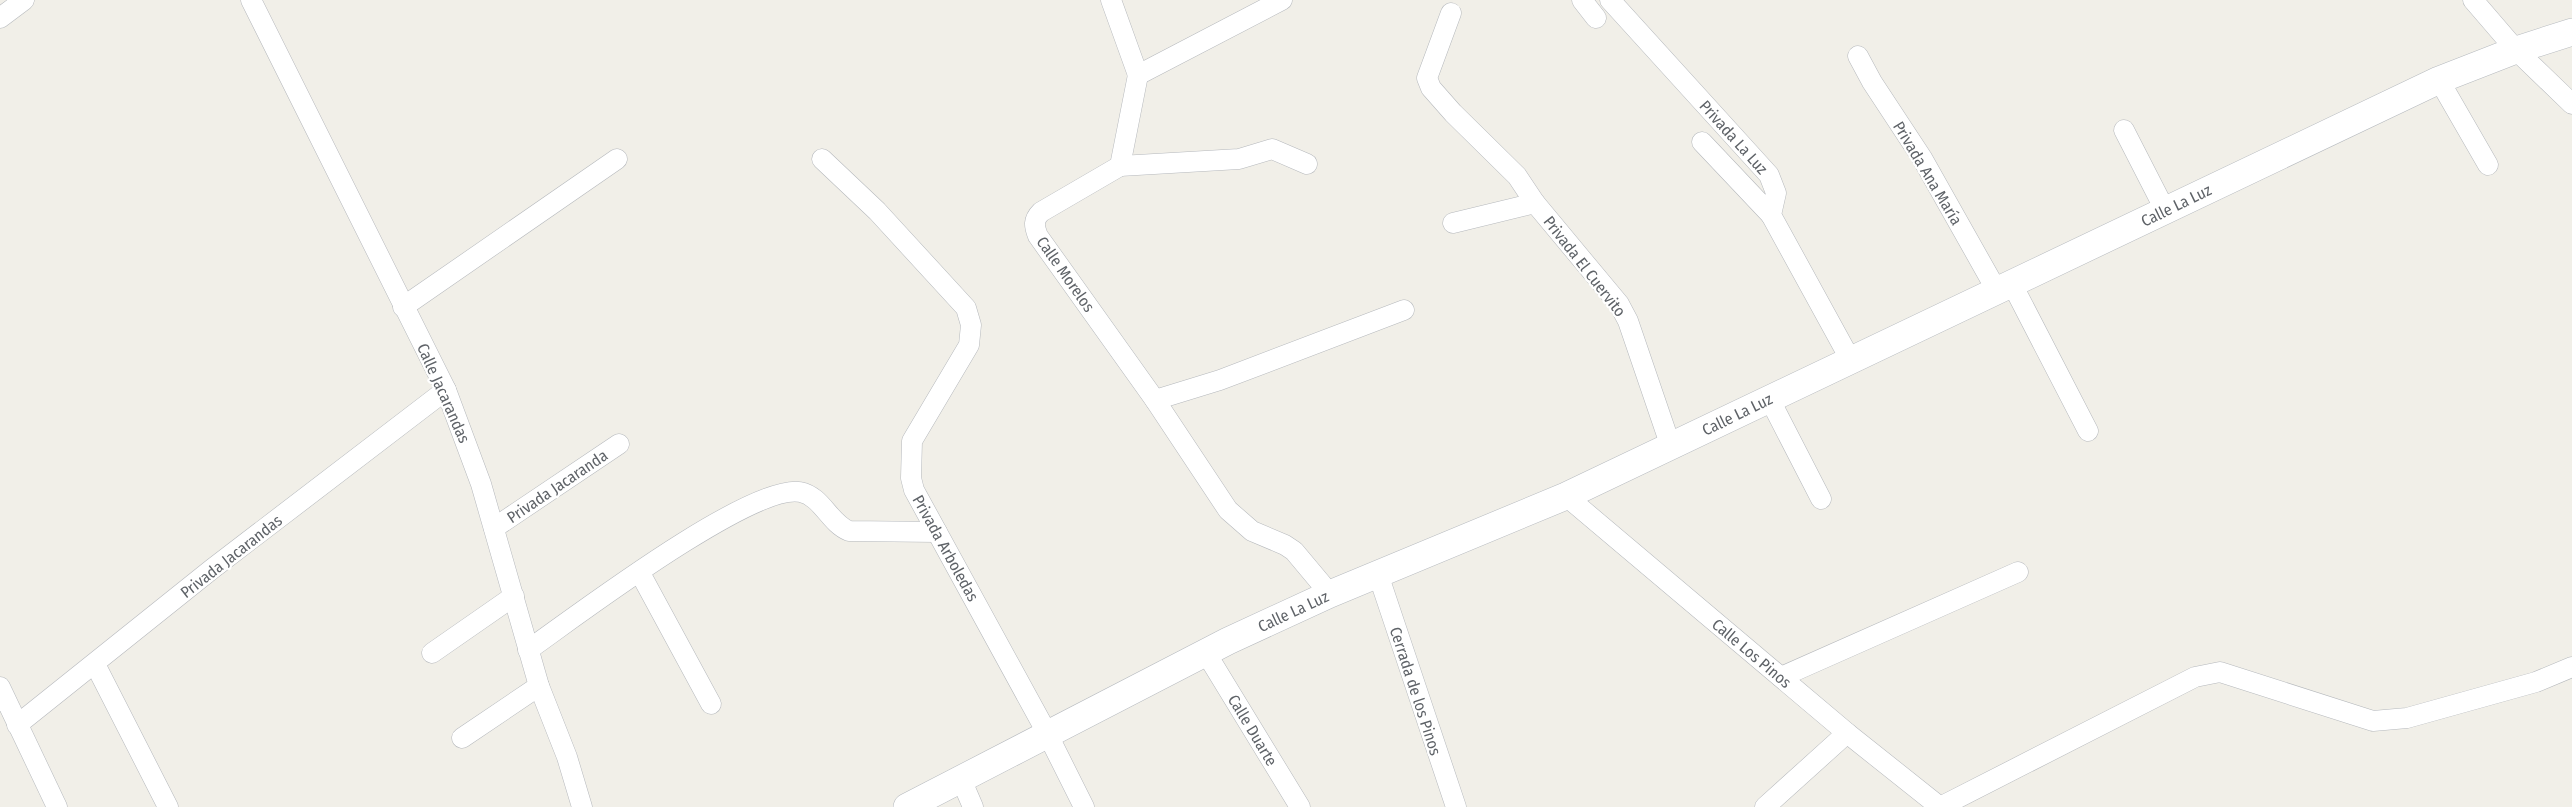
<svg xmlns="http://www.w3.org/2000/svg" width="2572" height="807" font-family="'Fira Sans Condensed',sans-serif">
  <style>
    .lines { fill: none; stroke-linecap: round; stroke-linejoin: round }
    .street-casing { stroke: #b5b8bc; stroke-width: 21 }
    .secondary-casing { stroke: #b6babf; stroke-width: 28 }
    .street { stroke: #fff; stroke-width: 20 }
    .secondary { stroke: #fff; stroke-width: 27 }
    .labels { text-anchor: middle; stroke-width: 4.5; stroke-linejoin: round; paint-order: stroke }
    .street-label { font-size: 16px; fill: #5f6368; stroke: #fff }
  </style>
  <rect width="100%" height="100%" fill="#f1efe8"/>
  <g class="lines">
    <g class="street-casing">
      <g id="street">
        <path d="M251 0 446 390 481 484 539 686 567 757 582 807"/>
        <path d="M1111 0 1138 75"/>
        <path d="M1582 0 1596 18"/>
        <path d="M1610 0 1769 175 1776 193 1771 215 1850 359"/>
        <path d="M2473 0 2516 50 2572 104"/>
        <path d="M1451 13 1427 78 1431 88 1453 113 1517 176 1535 203 1619 304 1628 321 1671 447"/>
        <path d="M0 18 24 0"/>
        <path d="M1858 56 1872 82 1922 158 1997 291"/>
        <path d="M1138 75 1120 166 1041 212C1033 220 1034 226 1038 236L1155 400 1228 510 1252 531 1285 545 1294 551 1330 594"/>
        <path d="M1138 75 1282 0"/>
        <path d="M2439 80 2488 165"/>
        <path d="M2124 130 2165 210"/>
        <path d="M1702 142 1771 215"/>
        <path d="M822 159 877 211 966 308 971 325 969 345 912 441 911 478 914 490 1047 733 1084 807"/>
        <path d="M1120 166 1239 159 1272 149 1307 164"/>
        <path d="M1453 223 1535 203"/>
        <path d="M2012 284 2088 431"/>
        <path d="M403 307 617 159"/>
        <path d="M1769 398 1821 499"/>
        <path d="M1155 400 1220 380 1404 310"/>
        <path d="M1566 496 1847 733 1940 807"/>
        <path d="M494 528 619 444"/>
        <path d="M640 573 711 704"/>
        <path d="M1378 574 1456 807"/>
        <path d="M528 650C575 617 750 484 800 492 822 496 829 523 849 531L937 532"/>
        <path d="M432 653 514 596"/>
        <path d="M1206 653 1300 807"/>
        <path d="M95 664 168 807"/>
        <path d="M1781 677 2018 572"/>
        <path d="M0 687 57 807"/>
        <path d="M17 725 212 569 446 390"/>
        <path d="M462 738 539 686"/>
        <path d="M961 779 973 807"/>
        <path d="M1765 807 1847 733"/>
        <path d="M1940 807 2195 677 2220 672 2373 721 2407 718 2536 682 2572 667"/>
      </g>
    </g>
    <g class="secondary-casing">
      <path id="secondary" d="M907 807 1228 641 1330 594 1566 496 2439 80 2516 50 2572 32"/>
    </g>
    <use href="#street" class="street"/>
    <use href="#secondary" class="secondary"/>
  </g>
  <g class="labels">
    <g class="street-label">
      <text transform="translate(1734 137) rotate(48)" y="6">Privada La Luz</text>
      <text transform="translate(1928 173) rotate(59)" y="6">Privada Ana María</text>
      <text transform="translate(2176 205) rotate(-26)" y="6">Calle La Luz</text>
      <text transform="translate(1585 266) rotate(52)" y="6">Privada El Cuervito</text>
      <text transform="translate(1066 274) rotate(55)" y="6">Calle Morelos</text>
      <text transform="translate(444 393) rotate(66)" y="6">Calle Jacarandas</text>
      <text transform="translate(1737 414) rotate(-26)" y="6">Calle La Luz</text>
      <text transform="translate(557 486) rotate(-34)" y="6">Privada Jacaranda</text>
      <text transform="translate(946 548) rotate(61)" y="6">Privada Arboledas</text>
      <text transform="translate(231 556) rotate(-38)" y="6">Privada Jacarandas</text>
      <text transform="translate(1293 611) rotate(-25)" y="6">Calle La Luz</text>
      <text transform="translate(1752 653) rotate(40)" y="6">Calle Los Pinos</text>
      <text transform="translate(1416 691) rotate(72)" y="6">Cerrada de los Pinos</text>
      <text transform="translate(1253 730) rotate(59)" y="6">Calle Duarte</text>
    </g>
  </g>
</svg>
